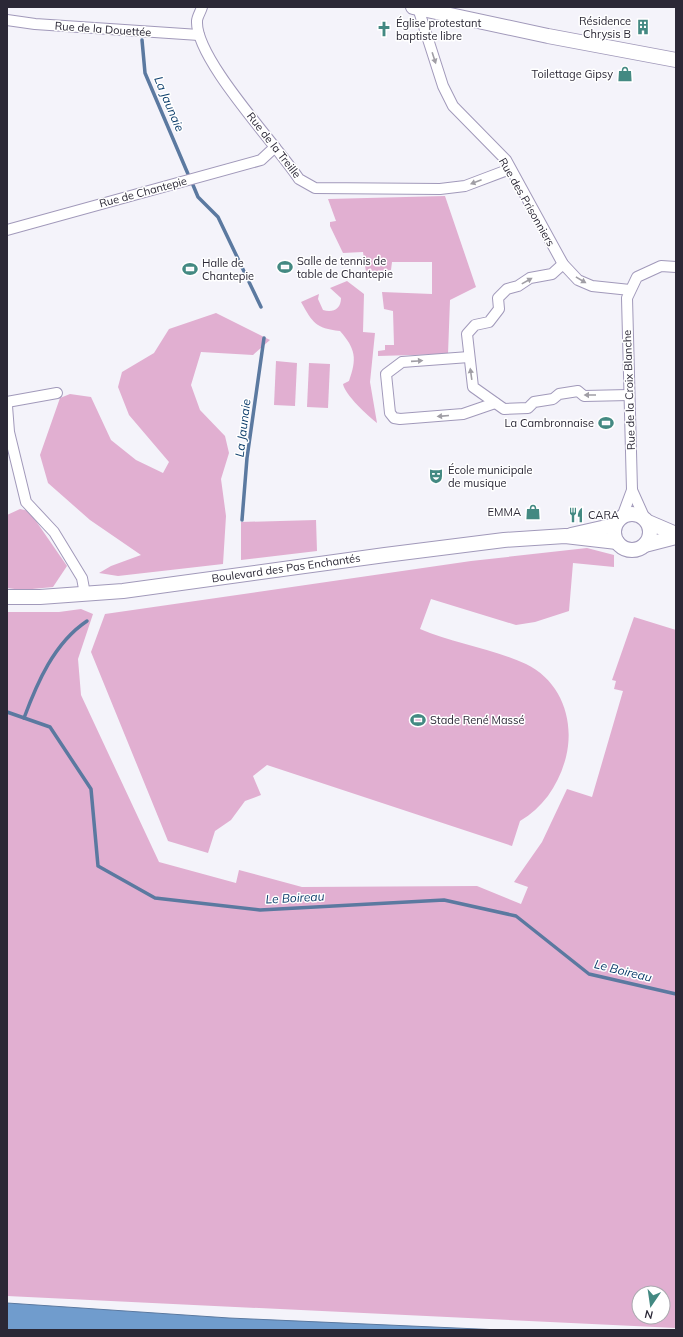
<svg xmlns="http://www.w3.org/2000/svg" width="683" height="1337" font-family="Mulish,sans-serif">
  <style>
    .green { fill: #e1afd1; fill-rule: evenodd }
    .water { fill: #709ccd; stroke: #5b79a0 }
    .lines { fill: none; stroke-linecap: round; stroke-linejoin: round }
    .stream { stroke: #5b79a0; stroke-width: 3.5 }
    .street-casing { stroke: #a199ba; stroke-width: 12 }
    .secondary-casing { stroke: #a199ba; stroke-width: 16 }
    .street { stroke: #fff; stroke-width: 10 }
    .secondary { stroke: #fff; stroke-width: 14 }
    .oneway { fill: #a09ea5 }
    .labels { text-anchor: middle; stroke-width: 3; stroke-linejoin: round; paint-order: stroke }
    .poi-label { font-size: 11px; fill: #2b2836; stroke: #fff; text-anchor: start }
    .street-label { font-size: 11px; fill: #2b2836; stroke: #fff }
    .water-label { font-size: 12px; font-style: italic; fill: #0d3e6c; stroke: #fff }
  </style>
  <rect width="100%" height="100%" fill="#f4f3fa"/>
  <g class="green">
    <path d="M445 196 476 287 450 300 448 354 378 356V351L385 350V345H394L393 311 384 309 382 292 432 294V262H392L391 270 366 272 363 252 343 253 330 226V222L336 221 328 199Z"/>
    <path d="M347 281 364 294 363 332 375 333 370 382 377 423C368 416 345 395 343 384L349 381C357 359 356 349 340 331 315 328 313 323 301 302L319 294 318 299 323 310C333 313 341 309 341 298L330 288Z"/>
    <path d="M216 313 270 340 253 355 201 352 191 385 200 410 225 436 229 453 221 479 226 516 223 564 118 576 99 573 111 566 141 555 90 520 48 483 40 455 60 398 70 394 91 397 111 440 136 460 163 473 169 462 129 415 118 387 122 372 154 353 169 329Z"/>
    <path d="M276 361 297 363 295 406 274 405Z"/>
    <path d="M309 363 330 364 328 408 307 407Z"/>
    <path d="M20 509 29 511 67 566 53 587 22 590 7 588V515Z"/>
    <path d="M316 520 317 551 241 560V522Z"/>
    <path d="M587 548 614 555V567L573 563 569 611 535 622 516 625 431 599 420 629C453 643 494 649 526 664 561 681 575 720 566 757 559 784 544 807 520 821L512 846 267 765 253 776 261 795 245 801 231 820 215 831 208 853 168 841 91 652 105 614 471 561Z"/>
    <path d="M81 609 93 614 78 659 81 695 159 862 236 883 239 870 302 887 477 886 521 904 528 887 514 882 542 842 567 789 592 797 623 691 614 689 616 681 612 680 634 617 676 630V1328L7 1296V612H59ZM639 1293H663V1317H639Z"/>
  </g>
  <path class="water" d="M7 1303 229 1318 501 1330H7Z"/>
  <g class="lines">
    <g class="stream">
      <path d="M142 40 145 73 188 174"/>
      <path d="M193 185 198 197 218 217 261 307"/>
      <path d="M242 520 247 458 264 338"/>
      <path d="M7 712 50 727 91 789 98 866 155 898 260 910 444 900 516 916 589 974 676 994"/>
      <path d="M24 718C37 683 54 643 87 621"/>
    </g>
    <g class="street-casing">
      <g id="street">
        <path d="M202 7C201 11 197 17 197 21 195 59 277 145 299 179L315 188 440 189 465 186 510 169"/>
        <path d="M418 8 443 86 453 106 506 160 563 264 578 280 592 286 630 290"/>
        <path d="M7 20 35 24 199 35"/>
        <path d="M7 230 261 160 275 147"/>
        <path d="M563 264 552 274 530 278 518 286 507 289 498 298 499 309 489 322 475 325 467 334 473 387 504 409 528 408 534 402 553 399 559 394 578 391 584 396 629 395"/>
        <path d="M469 357 402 362 386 374 390 413 394 418 400 419 463 414 495 403"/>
        <path d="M7 402 57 393"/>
        <path d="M7 406 9 432 26 502 54 532 82 578 85 594"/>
        <path d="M632 490 645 519"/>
        <path d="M622 517 632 490 627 298 637 277 661 266 676 267"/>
      </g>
    </g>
    <g class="secondary-casing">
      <g id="secondary">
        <path d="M413 7 548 36 676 60"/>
        <circle cx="632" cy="532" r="18"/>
        <path d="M648 522 676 534"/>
        <path d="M571 535 615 525"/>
        <path d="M645 545 676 537"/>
        <path d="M7 597H40L123 591 385 555 504 540 565 536 617 542"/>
      </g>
    </g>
    <use href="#street" class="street"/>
    <use href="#secondary" class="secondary"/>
  </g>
  <defs><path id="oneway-solid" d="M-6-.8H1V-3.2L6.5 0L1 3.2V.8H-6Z"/></defs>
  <g class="oneway">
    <use href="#oneway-solid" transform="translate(434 58) rotate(72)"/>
    <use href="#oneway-solid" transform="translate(476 182) rotate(159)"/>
    <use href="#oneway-solid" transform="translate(581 280) rotate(31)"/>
    <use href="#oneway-solid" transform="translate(527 281) rotate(-29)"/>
    <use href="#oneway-solid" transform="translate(417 361) rotate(-4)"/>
    <use href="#oneway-solid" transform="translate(471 374) rotate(-98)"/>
    <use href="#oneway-solid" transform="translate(590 395) rotate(-180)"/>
    <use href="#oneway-solid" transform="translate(443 416) rotate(175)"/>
  </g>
  <defs>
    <g id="building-bare" transform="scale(1.2)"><path d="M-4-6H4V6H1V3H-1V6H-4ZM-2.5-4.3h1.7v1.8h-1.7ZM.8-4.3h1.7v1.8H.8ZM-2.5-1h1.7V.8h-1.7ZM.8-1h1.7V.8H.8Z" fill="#438982" stroke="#fff" stroke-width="2.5" paint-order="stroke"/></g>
    <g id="church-bare" transform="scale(1.2)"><path d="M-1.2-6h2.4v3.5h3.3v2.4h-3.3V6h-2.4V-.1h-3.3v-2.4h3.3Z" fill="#438982" stroke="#fff" stroke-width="2.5" paint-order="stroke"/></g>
    <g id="shop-bare" transform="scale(1.2)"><path d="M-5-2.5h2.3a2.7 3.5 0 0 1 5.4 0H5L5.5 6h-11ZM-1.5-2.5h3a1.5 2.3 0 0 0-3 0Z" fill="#438982" stroke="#fff" stroke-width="2.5" paint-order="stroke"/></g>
    <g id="stadium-bare" transform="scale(1.2)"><path d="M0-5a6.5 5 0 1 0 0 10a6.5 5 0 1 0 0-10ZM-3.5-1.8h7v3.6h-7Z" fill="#438982" stroke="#fff" stroke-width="2.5" paint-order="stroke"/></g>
    <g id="theatre-bare" transform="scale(1.2)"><path d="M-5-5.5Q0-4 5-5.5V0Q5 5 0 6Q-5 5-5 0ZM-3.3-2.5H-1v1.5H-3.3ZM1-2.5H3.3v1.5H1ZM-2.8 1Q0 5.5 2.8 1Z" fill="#438982" stroke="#fff" stroke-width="2.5" paint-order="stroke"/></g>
    <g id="restaurant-bare" transform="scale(1.2)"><path d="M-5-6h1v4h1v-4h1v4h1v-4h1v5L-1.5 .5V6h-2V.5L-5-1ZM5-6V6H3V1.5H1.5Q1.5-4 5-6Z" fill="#438982" stroke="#fff" stroke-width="2.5" paint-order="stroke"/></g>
  </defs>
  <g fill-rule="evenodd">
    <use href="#building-bare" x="643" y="27"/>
    <use href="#church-bare" x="384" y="29"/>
    <use href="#shop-bare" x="625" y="74"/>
    <use href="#stadium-bare" x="285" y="267"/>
    <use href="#stadium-bare" x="190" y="269"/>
    <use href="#stadium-bare" x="606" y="423"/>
    <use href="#theatre-bare" x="436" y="476"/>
    <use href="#shop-bare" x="533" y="512"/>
    <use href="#restaurant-bare" x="576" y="515"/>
    <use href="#stadium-bare" x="418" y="720"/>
  </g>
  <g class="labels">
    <g class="poi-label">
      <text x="631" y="25" text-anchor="end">Résidence<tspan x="631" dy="13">Chrysis B</tspan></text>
      <text x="396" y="27">Église protestant<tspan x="396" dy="13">baptiste libre</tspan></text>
      <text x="613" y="78" text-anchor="end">Toilettage Gipsy</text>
      <text x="297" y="265">Salle de tennis de<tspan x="297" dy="13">table de Chantepie</tspan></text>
      <text x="202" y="267">Halle de<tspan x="202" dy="13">Chantepie</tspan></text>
      <text x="594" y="427" text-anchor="end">La Cambronnaise</text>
      <text x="448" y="474">École municipale<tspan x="448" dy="13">de musique</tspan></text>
      <text x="521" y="516" text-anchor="end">EMMA</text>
      <text x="588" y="519">CARA</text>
      <text x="430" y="724">Stade René Massé</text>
    </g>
    <g class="street-label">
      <text transform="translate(103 29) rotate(4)" y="4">Rue de la Douettée</text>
      <text transform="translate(274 145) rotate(52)" y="4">Rue de la Treille</text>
      <text transform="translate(143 192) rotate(-15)" y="4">Rue de Chantepie</text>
      <text transform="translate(527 202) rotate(60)" y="4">Rue des Prisonniers</text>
      <text transform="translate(629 390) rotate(-92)" y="4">Rue de la Croix Blanche</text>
      <text transform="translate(286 568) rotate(-8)" y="4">Boulevard des Pas Enchantés</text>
    </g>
    <g class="water-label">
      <text transform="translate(169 104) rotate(67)" y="4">La Jaunaie</text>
      <text transform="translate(243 428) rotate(-83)" y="4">La Jaunaie</text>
      <text transform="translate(295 898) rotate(-3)" y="4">Le Boireau</text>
      <text transform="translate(623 971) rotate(14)" y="4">Le Boireau</text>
    </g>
  </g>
  <rect width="683" height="1337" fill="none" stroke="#2b2836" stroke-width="16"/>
  <g transform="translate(651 1305) rotate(193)"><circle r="19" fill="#ffffff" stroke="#aaa9af"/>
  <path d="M0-3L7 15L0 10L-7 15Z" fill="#438982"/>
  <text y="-6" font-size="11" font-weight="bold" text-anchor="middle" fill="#2b2836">N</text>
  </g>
</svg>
